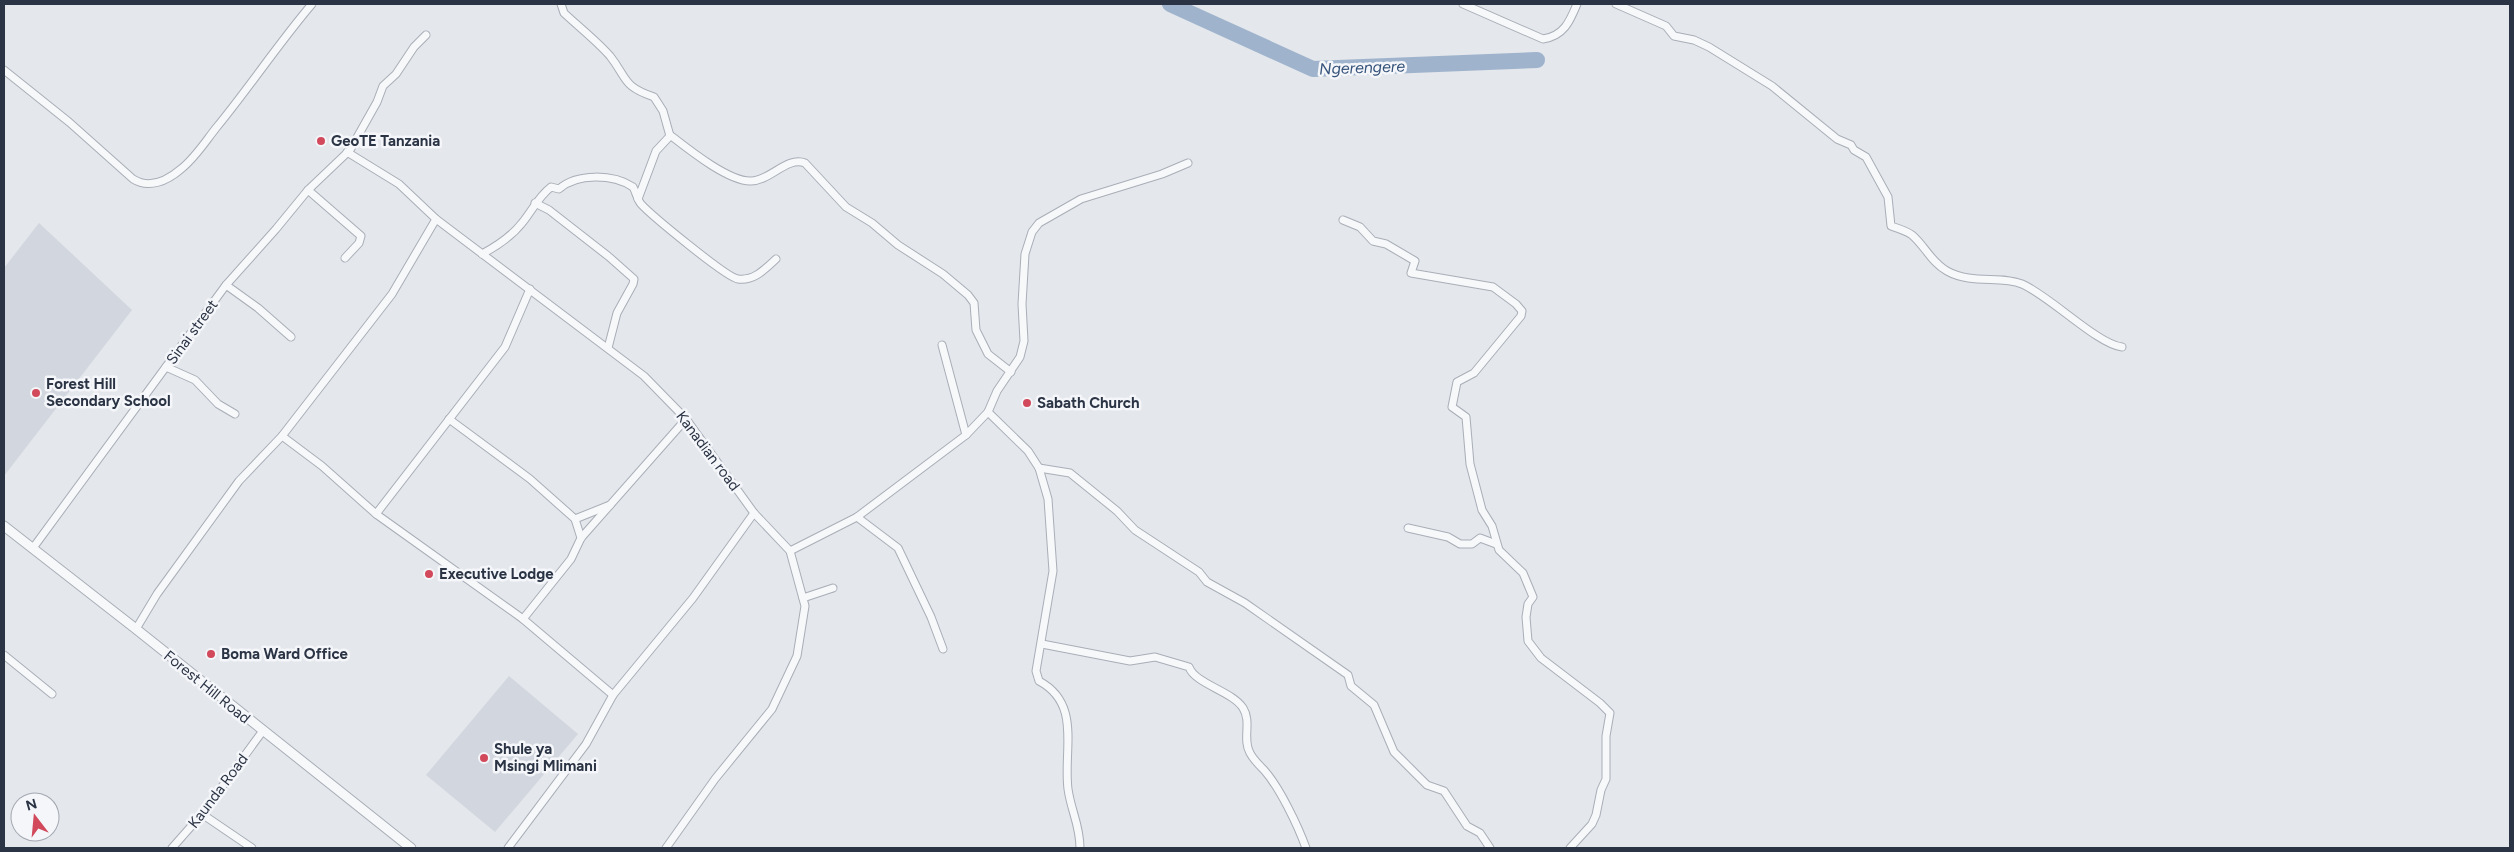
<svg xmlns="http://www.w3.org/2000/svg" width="2514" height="852" font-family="Figtree,sans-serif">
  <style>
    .built { fill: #d2d6de }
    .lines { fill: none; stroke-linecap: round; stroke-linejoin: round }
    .river { stroke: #9fb4cc; stroke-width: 16 }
    .minor-casing { stroke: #a9aeb7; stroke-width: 9 }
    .tertiary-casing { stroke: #a9aeb7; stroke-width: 11 }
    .minor { stroke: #f7f8fa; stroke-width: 7 }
    .tertiary { stroke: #f7f8fa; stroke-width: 9 }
    .poi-dot { fill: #d1495b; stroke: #f4f6f9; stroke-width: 2 }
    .labels { text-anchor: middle; stroke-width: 5; stroke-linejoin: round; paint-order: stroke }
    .poi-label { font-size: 15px; font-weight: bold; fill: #2b3445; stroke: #f4f6f9; text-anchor: start }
    .street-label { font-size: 15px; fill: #2b3445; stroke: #f4f6f9 }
    .water-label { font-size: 16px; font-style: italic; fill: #34527a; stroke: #f4f6f9 }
  </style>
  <rect width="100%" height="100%" fill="#e4e7ec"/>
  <g class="built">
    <path d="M39 223 132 310 4 476V268Z"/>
    <path d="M509 676 578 734 495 832 426 775Z"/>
  </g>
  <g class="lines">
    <path class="river" d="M1170 4 1313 69 1537 60"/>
    <g class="minor-casing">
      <g id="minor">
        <path d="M561 4 564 13C579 27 597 41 610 56 628 79 622 86 654 97L663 111 670 136 656 151 638 199"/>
        <path d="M1463 4 1543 39C1564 36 1570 21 1577 4"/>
        <path d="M1616 4 1666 26 1674 36 1694 40 1709 47 1772 86 1837 139 1851 145 1854 150 1866 157 1888 197 1891 226C1897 228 1907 231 1912 235 1925 246 1931 262 1947 271 1972 285 2000 275 2022 284 2050 296 2097 344 2122 347"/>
        <path d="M4 70 69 122 133 179C149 189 167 181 181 169 195 158 205 142 216 128 249 88 278 44 312 4"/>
        <path d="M670 135C688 149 729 182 751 181 770 181 787 156 805 163L846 207 872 223 898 245 943 274 968 295 974 303 976 330 988 354 1011 372"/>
        <path d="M347 152 399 184 436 219 644 376 686 419 754 513 790 551 805 606 797 656 772 709 715 779 666 848"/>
        <path d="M308 190 361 236 359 243 345 258"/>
        <path d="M535 203 549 210 608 256 634 279 633 284 617 313 608 348"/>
        <path d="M1343 220 1360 227 1373 241 1386 244 1415 261 1411 273 1493 287 1516 304 1522 311 1521 316 1474 373 1457 382 1452 407 1466 417 1470 464 1482 510 1492 526 1499 550 1523 573 1533 597 1528 604 1526 617 1528 641 1541 658 1600 703 1610 713 1606 736V779L1601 790 1596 815 1592 824 1570 848"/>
        <path d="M482 254C497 246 511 237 522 223 532 211 538 197 551 187L559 189C577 173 613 174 633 187 636 192 637 199 641 204 651 215 727 278 738 279 754 281 764 270 776 259"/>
        <path d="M226 285 258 308 291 337"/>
        <path d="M942 345 966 435"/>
        <path d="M166 367 195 380 218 404 235 414"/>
        <path d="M988 412 1028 451 1039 468 1048 499 1053 571 1036 671 1039 681C1082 704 1063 750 1068 789 1071 811 1080 825 1080 848"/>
        <path d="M449 419 530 479 575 519 610 505"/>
        <path d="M282 436 322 466 376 514 523 619 613 695"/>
        <path d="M1039 468 1070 473 1117 511 1135 530 1199 572 1207 582 1245 603 1348 675 1351 686 1374 705 1394 752 1427 785 1444 791 1467 826 1480 833 1490 848"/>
        <path d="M376 514 505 347 530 289"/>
        <path d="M857 517 898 548 931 617 943 649"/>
        <path d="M575 519 581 538"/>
        <path d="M1408 528 1448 537 1460 544H1472L1480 538 1496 544"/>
        <path d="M33 548 226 285 276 229 308 190 350 150 377 102 383 86 396 74 414 47 426 35"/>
        <path d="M790 551 857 517 966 435 988 412 997 391 1020 357 1024 341 1022 304 1025 254 1032 232 1039 223 1081 199 1162 174 1188 163"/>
        <path d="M803 598 833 588"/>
        <path d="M523 619 571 559 581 538 686 419"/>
        <path d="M136 629 157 594 239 481 282 436 392 294 436 219"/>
        <path d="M1042 644 1130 661 1155 657 1189 667C1195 684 1232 691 1243 708 1252 722 1242 739 1250 753 1253 759 1259 765 1264 770 1280 788 1298 826 1306 848"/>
        <path d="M4 655 52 694"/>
        <path d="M202 814 252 848"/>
        <path d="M172 848 202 814 262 732"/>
        <path d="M508 848 586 744 613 695 693 598 754 513"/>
      </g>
    </g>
    <g class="tertiary-casing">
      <path id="tertiary" d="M4 526 136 629 411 848"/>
    </g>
    <use href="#minor" class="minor"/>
    <use href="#tertiary" class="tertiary"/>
  </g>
  <g class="poi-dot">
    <circle cx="321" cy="141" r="5"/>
    <circle cx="36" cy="393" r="5"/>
    <circle cx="1027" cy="403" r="5"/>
    <circle cx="429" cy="574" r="5"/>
    <circle cx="211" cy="654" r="5"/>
    <circle cx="484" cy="758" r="5"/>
  </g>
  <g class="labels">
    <g class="poi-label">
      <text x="331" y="146">GeoTE Tanzania</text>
      <text x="46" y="389">Forest Hill<tspan x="46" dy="17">Secondary School</tspan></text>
      <text x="1037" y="408">Sabath Church</text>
      <text x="439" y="579">Executive Lodge</text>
      <text x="221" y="659">Boma Ward Office</text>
      <text x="494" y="754">Shule ya<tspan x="494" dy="17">Msingi Mlimani</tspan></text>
    </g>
    <g class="street-label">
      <text transform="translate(192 332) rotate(-54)" y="5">Sinai street</text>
      <text transform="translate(708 451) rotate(53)" y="5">Kanadian road</text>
      <text transform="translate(207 687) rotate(39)" y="5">Forest Hill Road</text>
      <text transform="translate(218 791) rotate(-53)" y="5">Kaunda Road</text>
    </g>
    <g class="water-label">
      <text transform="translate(1362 67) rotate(-2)" y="6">Ngerengere</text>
    </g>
  </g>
  <rect width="2514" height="852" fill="none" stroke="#2b3445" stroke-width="10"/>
  <g transform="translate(35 817) rotate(344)"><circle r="24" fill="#f4f6f9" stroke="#a4a8b1"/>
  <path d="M0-4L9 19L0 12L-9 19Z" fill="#d1495b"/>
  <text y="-8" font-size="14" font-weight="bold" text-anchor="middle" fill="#2b3445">N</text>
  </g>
</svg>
